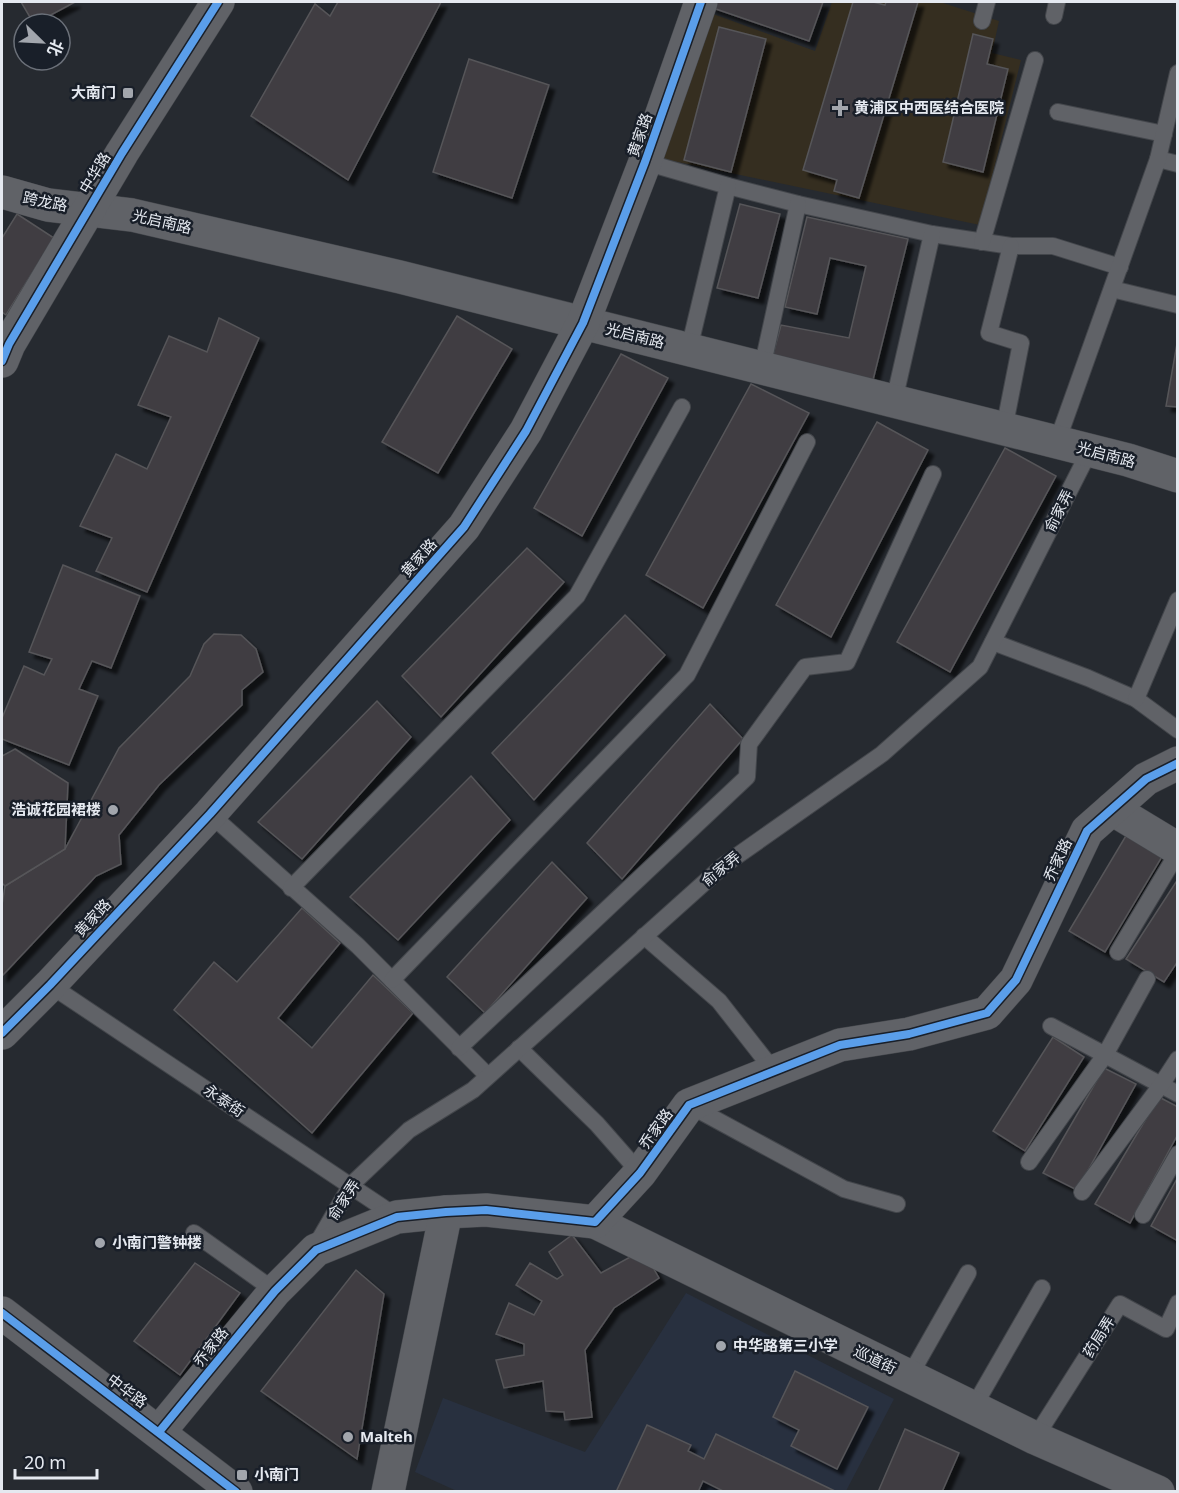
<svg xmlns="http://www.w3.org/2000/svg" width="1179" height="1493" font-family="'Noto Sans','Noto Sans SC',sans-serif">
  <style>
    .built { fill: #28303f }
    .medical { fill: #352e20 }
    .building { fill: #3f3e42; stroke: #565559; stroke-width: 1.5; filter: url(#shadow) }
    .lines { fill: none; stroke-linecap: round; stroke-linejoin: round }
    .lane-casing { stroke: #43464b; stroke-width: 18 }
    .street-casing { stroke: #43464b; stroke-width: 34 }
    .secondary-casing { stroke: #43464b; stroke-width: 34 }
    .lane { stroke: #606267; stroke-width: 16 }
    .street { stroke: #606267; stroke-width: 33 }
    .secondary { stroke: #606267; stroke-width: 33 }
    .cycleway-casing { stroke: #191f29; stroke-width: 11 }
    .cycleway { stroke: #5a9eea; stroke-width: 8 }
    .poi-dot { fill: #a2a6ad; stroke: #191f29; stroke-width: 2 }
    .labels { text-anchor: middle; stroke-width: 5; stroke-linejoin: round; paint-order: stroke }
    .poi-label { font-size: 15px; font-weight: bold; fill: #e5e9f0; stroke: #191f29; text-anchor: start }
    .street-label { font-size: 15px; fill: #e5e9f0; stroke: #191f29 }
  </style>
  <defs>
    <filter id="shadow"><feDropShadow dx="5.5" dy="5.5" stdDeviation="1.5" flood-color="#0009"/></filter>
  </defs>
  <rect width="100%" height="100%" fill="#262a30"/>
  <path class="built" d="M686 1293 894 1399 846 1491 459 1492 415 1472 443 1398 585 1452Z"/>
  <path class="medical" d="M832 2H940L999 21 992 53 1021 60 980 225 654 157 705 11 815 51Z"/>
  <g class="building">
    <path d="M21 2H75L34 24Z"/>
    <path d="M338 2H441L348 180 251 116 315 4 330 16Z"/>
    <path d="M712 2H823L809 41 710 7Z"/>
    <path d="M853 2H873L885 5 886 2H918L859 198 834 191 837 180 803 170Z"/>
    <path d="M719 27 766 39 731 172 684 160Z"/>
    <path d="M973 34 993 39 987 64 1008 69 983 172 943 162Z"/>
    <path d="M469 59 549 85 512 198 433 172Z"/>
    <path d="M740 204 780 214 758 298 717 288Z"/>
    <path d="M17 214 54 238 6 315 2 312V238Z"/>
    <path d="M807 217 908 239 873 380 772 358 781 325 849 338 866 266 830 258 817 314 785 307Z"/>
    <path d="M457 316 512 349 438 473 382 442Z"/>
    <path d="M219 318 259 338 147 592 96 571 112 538 80 526 116 454 147 469 171 417 138 405 169 336 207 352Z"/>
    <path d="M1178 338V407L1166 406Z"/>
    <path d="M621 354 668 378 582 536 534 508Z"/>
    <path d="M751 384 809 413 703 608 646 575Z"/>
    <path d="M877 422 928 450 831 637 776 605Z"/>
    <path d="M1005 448 1056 476 950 672 897 642Z"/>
    <path d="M527 548 564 582 441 717 402 676Z"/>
    <path d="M63 565 140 596 111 668 92 661 79 689 98 696 69 765 2 739V718L24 666 44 675 52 659 29 652Z"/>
    <path d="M625 615 665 655 534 800 492 753Z"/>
    <path d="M214 634 241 635 256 649 263 672 242 690V705L159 785 119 835 121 864 96 876 2 976V905L5 886 65 849 119 748 190 676 204 644Z"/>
    <path d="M377 701 411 737 302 859 258 822Z"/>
    <path d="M710 704 743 739 622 879 587 843Z"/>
    <path d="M15 749 68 783 65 849 5 886 2 883V756Z"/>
    <path d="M471 776 510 820 398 940 350 897Z"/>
    <path d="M1130 829 1166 850 1105 952 1069 931Z"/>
    <path d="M552 862 587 898 485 1013 447 977Z"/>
    <path d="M1178 879V961L1164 982 1126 959Z"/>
    <path d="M302 908 340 943 278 1018 312 1048 373 975 413 1013 312 1133 174 1010 214 962 237 982Z"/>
    <path d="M1053 1037 1084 1057 1025 1151 993 1131Z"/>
    <path d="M1104 1068 1136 1084 1077 1190 1043 1173Z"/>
    <path d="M1159 1097 1178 1107V1134L1130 1223 1095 1204Z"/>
    <path d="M1178 1177V1241L1151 1226Z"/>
    <path d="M572 1235 601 1273 643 1250 659 1278 614 1308 585 1350 592 1417 565 1420 564 1412 546 1411 543 1381 504 1388 496 1360 524 1355V1344L496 1334 509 1303 534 1315 542 1301 516 1285 530 1263 557 1279 563 1275 549 1252Z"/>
    <path d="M195 1263 240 1293 180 1375 134 1341Z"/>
    <path d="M356 1270 384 1294 357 1459 261 1391Z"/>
    <path d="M795 1371 868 1407 837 1469 791 1446 799 1430 773 1417Z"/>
    <path d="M647 1425 691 1445 688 1451 704 1459 716 1434 837 1492H725L703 1481 698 1492H616Z"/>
    <path d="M905 1429 959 1453 942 1492H878Z"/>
  </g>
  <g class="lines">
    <g class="lane-casing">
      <g id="lane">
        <path d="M1054 16 1057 2"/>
        <path d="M982 21 987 2"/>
        <path d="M1058 112 1164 134"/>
        <path d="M1158 159 1178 164"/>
        <path d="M645 162 728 186 798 204 932 234 1011 246H1053L1120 267"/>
        <path d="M982 242 1035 60"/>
        <path d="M1112 289 1178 305"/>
        <path d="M689 349 728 186"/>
        <path d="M762 368 798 204"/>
        <path d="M894 401 932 234"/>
        <path d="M1004 429 1021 343 989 333 1011 246"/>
        <path d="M1057 442 1158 159 1178 73"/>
        <path d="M993 642 1088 678 1136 699 1178 730"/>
        <path d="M1136 699 1178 600"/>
        <path d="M210 814 358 946 488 1076"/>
        <path d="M291 888 577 596 682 407"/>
        <path d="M644 936 719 1001 773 1070"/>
        <path d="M1118 952 1178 852"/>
        <path d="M392 980 687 675 807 442"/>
        <path d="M50 985 397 1217"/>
        <path d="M1051 1026 1178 1094"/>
        <path d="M459 1048 747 777 749 744 805 667 847 662 933 474"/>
        <path d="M519 1048 597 1124 640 1173"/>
        <path d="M689 1105 844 1189 897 1204"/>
        <path d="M1029 1162 1105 1055 1147 979"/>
        <path d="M1082 1192 1161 1085 1178 1059"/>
        <path d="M1143 1215 1178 1154"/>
        <path d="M194 1233 275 1291"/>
        <path d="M315 1247 351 1185 409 1130 473 1090 724 865 882 754 980 667 1090 450"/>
        <path d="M909 1377 968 1273"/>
        <path d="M973 1408 1042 1288"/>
        <path d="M1035 1438 1120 1304 1166 1329 1178 1303"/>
      </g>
    </g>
    <g class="street-casing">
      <g id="street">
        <path d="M2 192 48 205 132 215 400 277 1128 460 1178 476"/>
        <path d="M1112 809 1178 849"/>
        <path d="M2 1033 50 985 210 814 464 527 526 431 583 323 645 162 701 2"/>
        <path d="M595 1222 1035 1438 1158 1492"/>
        <path d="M159 1432 275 1291 316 1250 397 1217 446 1212 486 1210 595 1222 640 1173 689 1105 840 1045 909 1034 987 1013 1016 980 1087 831 1146 779 1178 763"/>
      </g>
    </g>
    <g class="secondary-casing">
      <g id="secondary">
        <path d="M2 361 9 344 122 153 218 2"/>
        <path d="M2 1313 236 1492"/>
        <path d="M388 1492 446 1212"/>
      </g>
    </g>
    <use href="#lane" class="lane"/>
    <use href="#street" class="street"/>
    <use href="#secondary" class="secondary"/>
    <g class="cycleway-casing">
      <g id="cycleway">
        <path d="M2 361 9 344 122 153 218 2"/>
        <path d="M2 1033 50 985 210 814 464 527 526 431 583 323 645 162 701 2"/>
        <path d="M2 1313 236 1492"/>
        <path d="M159 1432 275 1291 316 1250 397 1217 446 1212 486 1210 595 1222 640 1173 689 1105 840 1045 909 1034 987 1013 1016 980 1087 831 1146 779 1178 763"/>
      </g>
    </g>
    <use href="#cycleway" class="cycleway"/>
  </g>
  <g class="poi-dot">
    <rect x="122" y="87" width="12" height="12" rx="3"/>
    <path d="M837 99h6v6h6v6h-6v6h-6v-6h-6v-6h6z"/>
    <circle cx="113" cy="810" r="6"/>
    <circle cx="100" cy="1243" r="6"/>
    <circle cx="721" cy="1346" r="6"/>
    <circle cx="348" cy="1437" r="6"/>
    <rect x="236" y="1469" width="12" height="12" rx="3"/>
  </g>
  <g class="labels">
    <g class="poi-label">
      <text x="116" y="98" text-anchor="end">大南门</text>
      <text x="854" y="113">黄浦区中西医结合医院</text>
      <text x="101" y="815" text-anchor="end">浩诚花园裙楼</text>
      <text x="112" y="1248">小南门警钟楼</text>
      <text x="733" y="1351">中华路第三小学</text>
      <text x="360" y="1442">Malteh</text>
      <text x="254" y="1480">小南门</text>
    </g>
    <g class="street-label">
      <text transform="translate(640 135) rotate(-71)" y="5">黄家路</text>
      <text transform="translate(95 173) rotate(-59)" y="5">中华路</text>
      <text transform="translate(45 202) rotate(11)" y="5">跨龙路</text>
      <text transform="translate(162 222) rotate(13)" y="5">光启南路</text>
      <text transform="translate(635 336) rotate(14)" y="5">光启南路</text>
      <text transform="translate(1106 455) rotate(15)" y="5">光启南路</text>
      <text transform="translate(1059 511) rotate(-63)" y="5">俞家弄</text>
      <text transform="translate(419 558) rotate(-48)" y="5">黄家路</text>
      <text transform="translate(1058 860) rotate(-65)" y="5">乔家路</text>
      <text transform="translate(721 869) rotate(-39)" y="5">俞家弄</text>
      <text transform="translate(93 918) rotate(-47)" y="5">黄家路</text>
      <text transform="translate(224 1101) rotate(34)" y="5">永泰街</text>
      <text transform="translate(656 1129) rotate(-54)" y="5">乔家路</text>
      <text transform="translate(344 1200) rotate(-56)" y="5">俞家弄</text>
      <text transform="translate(1099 1337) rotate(-58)" y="5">药局弄</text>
      <text transform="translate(211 1347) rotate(-51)" y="5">乔家路</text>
      <text transform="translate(875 1360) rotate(26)" y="5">巡道街</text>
      <text transform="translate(127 1391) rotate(37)" y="5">中华路</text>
    </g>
  </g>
  <rect width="1179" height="1493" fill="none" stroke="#e5e9f0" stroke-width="6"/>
  <g transform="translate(42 42) rotate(114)"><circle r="28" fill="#191f29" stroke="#6b7079" stroke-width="1.5"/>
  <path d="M0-4.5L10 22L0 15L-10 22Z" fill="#a2a6ad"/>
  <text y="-9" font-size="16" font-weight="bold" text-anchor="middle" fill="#e5e9f0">北</text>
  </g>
  <path d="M15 1469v9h82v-9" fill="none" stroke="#e5e9f0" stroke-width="3"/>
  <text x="24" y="1469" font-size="18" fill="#e5e9f0" stroke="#191f29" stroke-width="4.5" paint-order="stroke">20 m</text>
</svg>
